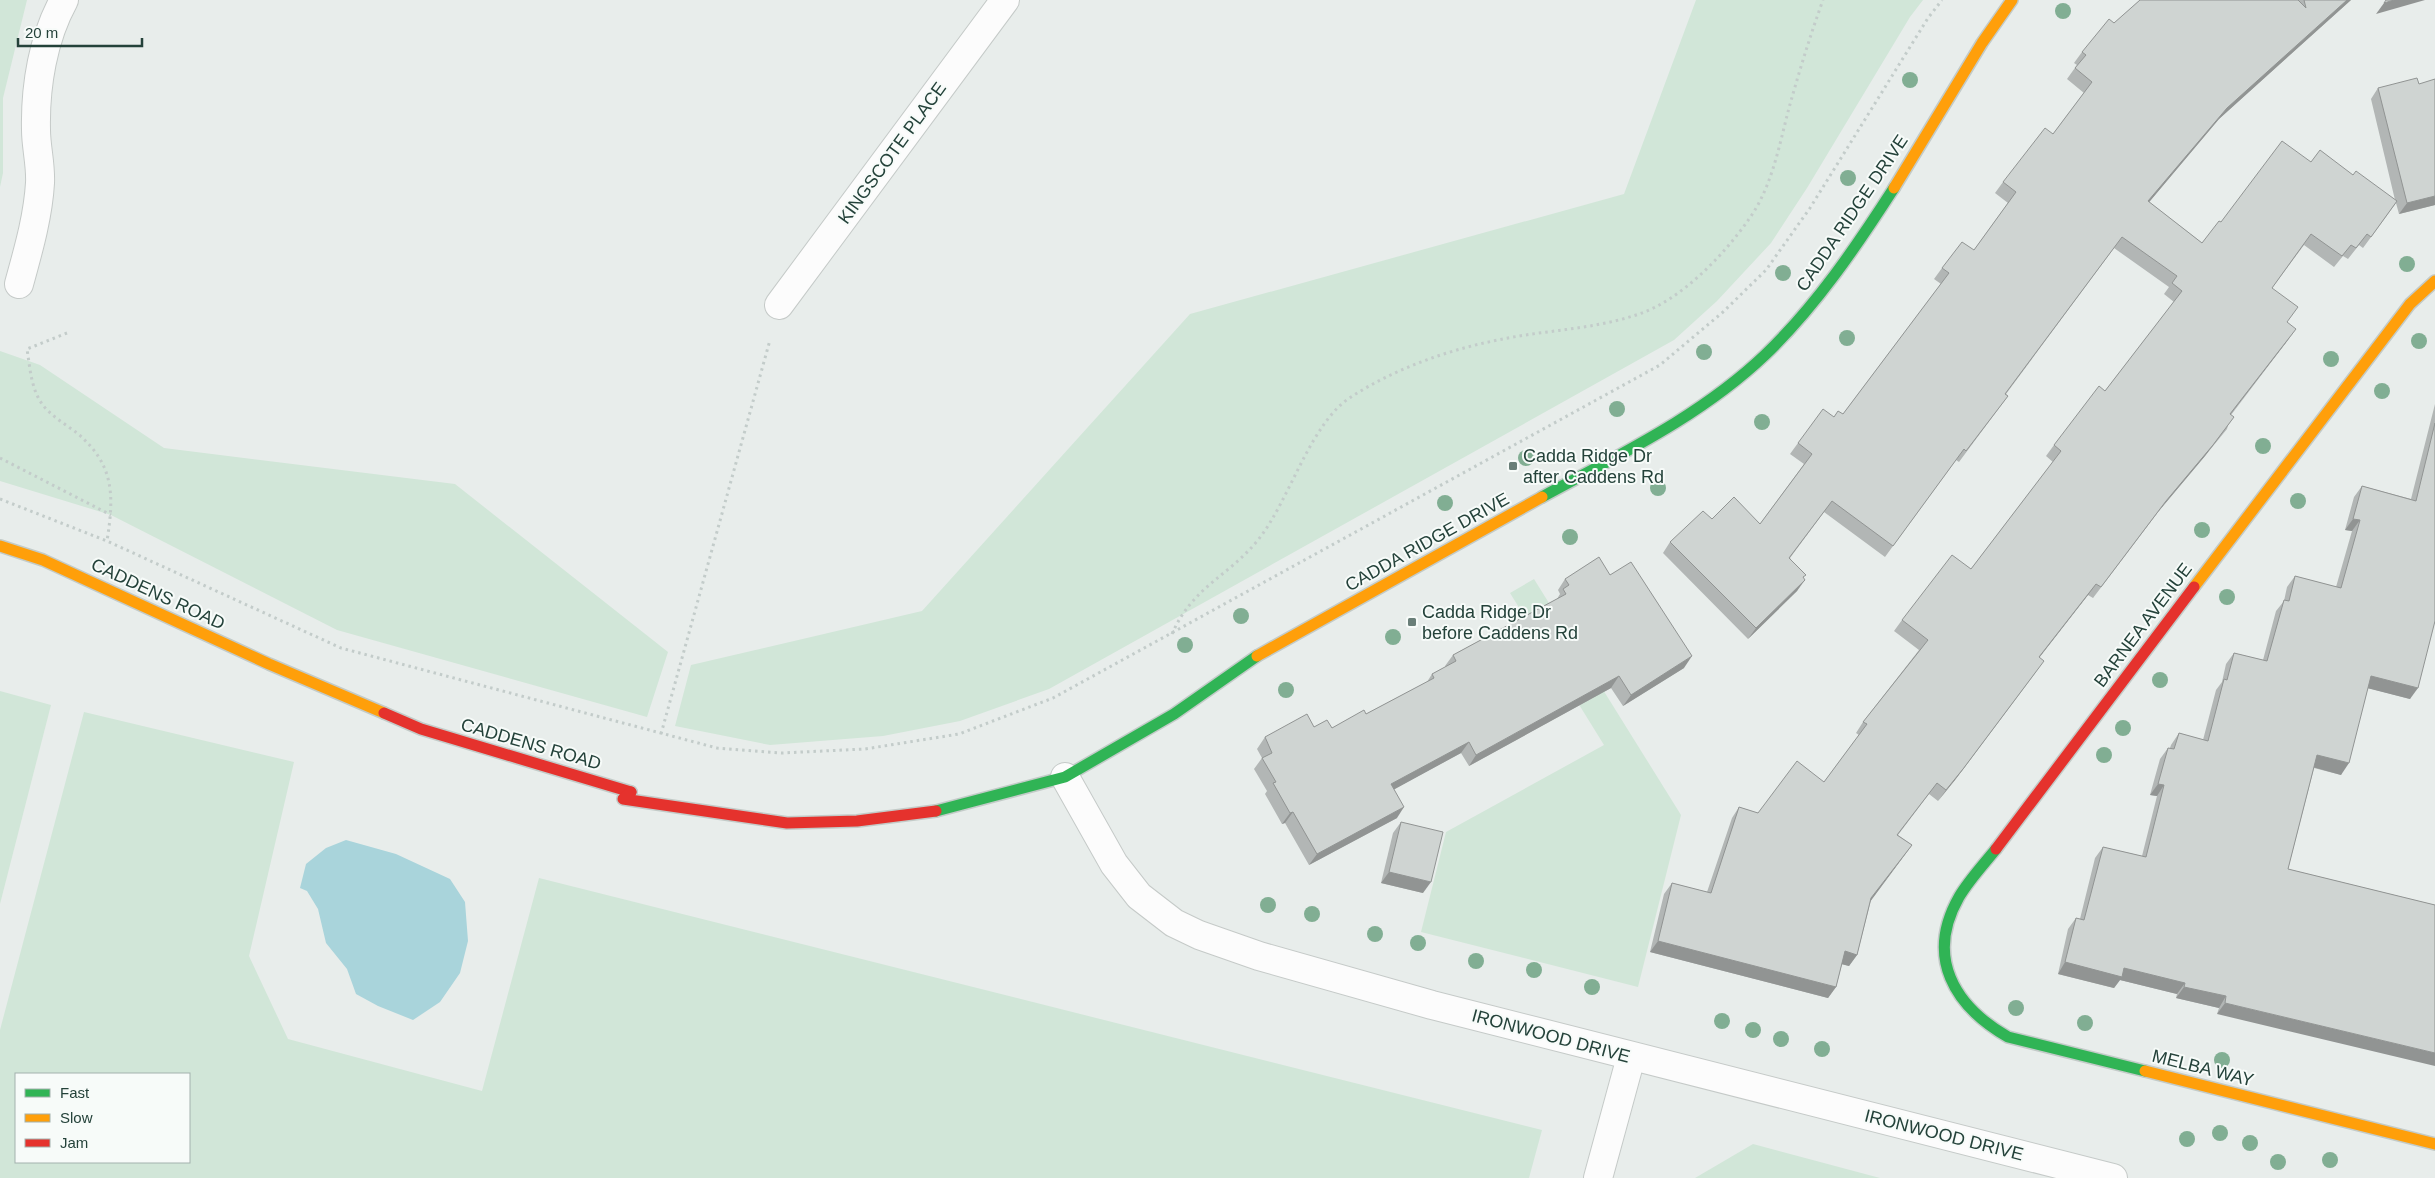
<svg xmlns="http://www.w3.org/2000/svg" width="2435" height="1178" font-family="Helvetica,sans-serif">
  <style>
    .green { fill: #d1e6d8; fill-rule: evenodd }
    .water { fill: #a9d4db }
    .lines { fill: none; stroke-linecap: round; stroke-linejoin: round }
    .street-casing { stroke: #c5cac8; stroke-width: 30 }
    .fast-casing { stroke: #c3cbc8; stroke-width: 14 }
    .slow-casing { stroke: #c3cbc8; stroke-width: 14 }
    .jam-casing { stroke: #c3cbc8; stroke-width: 14 }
    .path { stroke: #c3ccca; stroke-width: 3; stroke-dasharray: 2.5 4; stroke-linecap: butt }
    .street { stroke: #fcfcfc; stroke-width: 28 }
    .fast { stroke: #30b455; stroke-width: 11 }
    .slow { stroke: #ff9f0a; stroke-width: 11 }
    .jam { stroke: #e5322d; stroke-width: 11 }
    .tree { fill: #81ae93 }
    .wall { fill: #b2b6b5 }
    .shaded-wall { fill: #919493 }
    .building { fill: #cfd4d2; stroke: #919493 }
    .poi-dot { fill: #697e78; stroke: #f7fbf9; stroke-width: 2 }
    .labels { text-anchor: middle; stroke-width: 4; stroke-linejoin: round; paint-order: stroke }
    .street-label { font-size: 18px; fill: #24423a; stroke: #f7fbf9 }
    .poi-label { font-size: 18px; fill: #24423a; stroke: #f7fbf9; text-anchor: start }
  </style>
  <rect width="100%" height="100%" fill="#e8edeb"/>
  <g class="green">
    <path d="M0 0H27L3 98V173L0 187Z"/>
    <path d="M1696 0H1923L1910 17 1807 188 1771 243 1717 301 1674 340 1049 689 960 721 883 736 770 745 675 726 691 665 922 611 1190 314 1624 194Z"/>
    <path d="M0 351 40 365 164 448 455 484 668 652 647 717 337 630 111 515 0 481Z"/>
    <path d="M1534 579 1681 815 1638 987 1421 932 1446 832 1604 745 1510 593Z"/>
    <path d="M0 691 51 705 0 904Z"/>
    <path d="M84 712 294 762 249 956 288 1039 482 1091 539 878 1542 1130 1529 1178H0V1030ZM16 1074H189V1162H16Z"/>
    <path d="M1753 1144 1880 1178H1695Z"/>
  </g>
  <path class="water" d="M346 840 396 854 450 879 465 902 468 941 460 973 440 1002 413 1020 378 1006 356 994 347 969 326 943 318 909 307 891 300 888 306 864 326 848Z"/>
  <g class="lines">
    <g class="street-casing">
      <g id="street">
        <path d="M19 284C28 251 38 217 40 183 41 165 36 147 36 130 35 86 43 38 64 0"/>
        <path d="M779 305 1005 0"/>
        <path d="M1065 777 1114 864 1139 896 1174 923 1199 935 1259 956 1432 1005 2113 1178"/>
        <path d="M1598 1178 1631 1057"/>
      </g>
    </g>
    <g class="fast-casing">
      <g id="fast">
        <path d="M1542 497C1619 455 1701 416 1765 355 1816 306 1856 247 1894 188"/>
        <path d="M936 811 1065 777 1174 714 1257 656"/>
        <path d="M1996 849C1984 864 1969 880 1959 897 1925 957 1954 1006 2008 1037L2145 1071"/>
      </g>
    </g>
    <g class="slow-casing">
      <g id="slow">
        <path d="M1894 188 1982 43 2012 0"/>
        <path d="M0 546 43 560 269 664 384 713"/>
        <path d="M2194 587 2410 304 2435 281"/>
        <path d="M1257 656 1542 497"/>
        <path d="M2145 1071 2435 1144"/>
      </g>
    </g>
    <g class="jam-casing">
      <g id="jam">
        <path d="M384 713 421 729 631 792"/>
        <path d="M631 792 623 799 787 823 857 821 936 811"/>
        <path d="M1996 849 2194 587"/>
      </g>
    </g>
    <g class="path">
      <path d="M67 333 27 349C30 368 31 388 42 404 51 416 65 424 77 433 115 465 114 496 107 541"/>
      <path d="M0 458 111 515"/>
      <path d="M0 499 107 541 341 648 717 748 781 753 865 749 959 734 1053 698 1660 365 1723 312 1766 270 1810 208 1928 18 1942 0"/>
      <path d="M1172 634C1193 586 1228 577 1258 540 1290 500 1310 423 1351 397 1405 362 1470 343 1532 334 1568 329 1604 326 1639 314 1681 300 1724 255 1749 219 1772 187 1779 146 1789 108 1799 72 1810 36 1823 0"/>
      <path d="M661 734 770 340"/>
    </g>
    <use href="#street" class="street"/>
    <use href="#fast" class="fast"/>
    <use href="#slow" class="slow"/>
    <use href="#jam" class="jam"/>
  </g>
  <g class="tree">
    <circle cx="2063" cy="11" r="8"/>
    <circle cx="1910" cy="80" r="8"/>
    <circle cx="1848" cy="178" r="8"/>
    <circle cx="2407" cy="264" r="8"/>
    <circle cx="1783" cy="273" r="8"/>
    <circle cx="1847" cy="338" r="8"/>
    <circle cx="2419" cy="341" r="8"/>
    <circle cx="1704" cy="352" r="8"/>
    <circle cx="2331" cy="359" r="8"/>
    <circle cx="2382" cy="391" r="8"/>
    <circle cx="1617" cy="409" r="8"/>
    <circle cx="1762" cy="422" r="8"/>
    <circle cx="2263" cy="446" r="8"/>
    <circle cx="1526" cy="458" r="8"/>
    <circle cx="1658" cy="488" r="8"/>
    <circle cx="2298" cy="501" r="8"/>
    <circle cx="1445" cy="503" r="8"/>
    <circle cx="2202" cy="530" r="8"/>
    <circle cx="1570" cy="537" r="8"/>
    <circle cx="2227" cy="597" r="8"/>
    <circle cx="1241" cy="616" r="8"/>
    <circle cx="1393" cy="637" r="8"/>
    <circle cx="1185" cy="645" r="8"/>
    <circle cx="2160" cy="680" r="8"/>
    <circle cx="1286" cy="690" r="8"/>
    <circle cx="2123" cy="728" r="8"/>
    <circle cx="2104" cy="755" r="8"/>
    <circle cx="1268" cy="905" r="8"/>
    <circle cx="1312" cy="914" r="8"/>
    <circle cx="1375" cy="934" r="8"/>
    <circle cx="1418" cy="943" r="8"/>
    <circle cx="1476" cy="961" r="8"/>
    <circle cx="1534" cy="970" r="8"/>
    <circle cx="1592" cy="987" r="8"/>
    <circle cx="2016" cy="1008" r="8"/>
    <circle cx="1722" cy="1021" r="8"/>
    <circle cx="2085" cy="1023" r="8"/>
    <circle cx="1753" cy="1030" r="8"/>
    <circle cx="1781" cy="1039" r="8"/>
    <circle cx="1822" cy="1049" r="8"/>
    <circle cx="2222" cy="1060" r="8"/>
    <circle cx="2220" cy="1133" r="8"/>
    <circle cx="2187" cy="1139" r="8"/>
    <circle cx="2250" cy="1143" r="8"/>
    <circle cx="2330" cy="1160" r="8"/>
    <circle cx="2278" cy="1162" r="8"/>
  </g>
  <g class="wall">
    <path d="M2140 0H2351L2219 119 2149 202 2202 243 2221 222 2311 162 2353 175 2395 200 2371 99 2378 88 2435 205 2399 214 2396 203 2363 248 2359 245 2348 259 2343 256 2334 267 2304 245 2272 288 2287 322 2288 340 2231 415 2227 429 2205 456 2158 512 2093 598 2088 595 2039 658 2036 672 1955 780 1938 801 1929 794 1898 835 1912 845 1871 900 1857 955 1849 966 1842 964 1836 987 1828 998 1650 952 1664 894 1672 883 1707 892 1732 818 1739 807 1758 813 1824 782 1859 735 1856 733 1863 722 1919 650 1894 631 1902 620 1971 569 2053 462 2046 456 2054 445 2105 391 2174 302 2164 294 2169 287 2114 248 2006 394 2008 396 1959 462 1956 460 1885 557 1824 512 1790 558 1803 578 1797 591 1748 639 1663 553 1670 542 1712 519 1760 524 1804 464 1790 454 1798 443 1834 417 1843 414 1941 284 1934 279 1942 268 1974 250 2008 203 1995 193 2003 182 2053 134 2084 93 2067 79 2077 65 2074 63 2082 52Z"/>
    <path d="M2435 404V621L2410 699 2368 688 2341 775 2314 768 2288 869 2435 905 2217 1014 2219 1008 2176 998 2177 994 2120 980 2114 988 2058 974 2068 929 2076 918 2080 919 2095 858 2103 847 2142 856 2157 796 2150 795 2160 759 2168 748H2170L2171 745 2179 733 2203 740 2216 690 2222 682 2226 664 2234 653 2263 660 2276 611 2284 601 2287 587 2295 576 2336 587 2352 531 2345 530 2354 497 2362 486 2411 499Z"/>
    <path d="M1610 575 1684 668 1623 706 1611 688 1469 766 1461 753 1394 789 1397 818 1309 865 1285 823 1282 824 1265 794 1267 791 1254 769 1262 758 1257 749 1265 737 1314 727 1332 728 1366 714 1427 682 1432 674 1446 667 1445 666 1453 655 1557 599 1560 594 1558 590 1565 579Z"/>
    <path d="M1401 822 1423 893 1381 883 1393 833Z"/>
  </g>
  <g class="shaded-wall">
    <path d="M2347 0H2351L2219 119 2140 213 2148 201 2227 108Z"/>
    <path d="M2394 0H2425L2376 14 2384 3Z"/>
    <path d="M2435 196V205L2399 214 2407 203Z"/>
    <path d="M2296 329 2288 340 2222 425 2230 414Z"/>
    <path d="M2234 417 2205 456 2158 512 2093 598 2166 501Z"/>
    <path d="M2353 519 2360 520 2352 531 2345 530Z"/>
    <path d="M1805 580 1797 591 1748 639 1756 628Z"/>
    <path d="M2096 584 2088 595 2031 668 2039 657Z"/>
    <path d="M1692 656 1684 668 1623 706 1631 695Z"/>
    <path d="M2044 661 1955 780 1938 801 1946 790Z"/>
    <path d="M1619 676 1611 688 1469 766 1476 755Z"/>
    <path d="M2371 676 2418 688 2410 699 2363 687Z"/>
    <path d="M1469 742 1461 753 1384 795 1391 784Z"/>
    <path d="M2317 755 2349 763 2341 775 2309 766Z"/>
    <path d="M2158 784 2164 785 2157 796 2150 795Z"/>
    <path d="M1404 807 1397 818 1309 865 1317 854Z"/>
    <path d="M1293 812 1285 823 1282 824 1290 813Z"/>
    <path d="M1912 845 1904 856 1864 910 1871 898Z"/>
    <path d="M1389 872 1431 882 1423 893 1381 883Z"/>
    <path d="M1658 941 1836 987 1828 998 1650 952Z"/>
    <path d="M1845 951 1857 955 1849 966 1837 963Z"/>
    <path d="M2065 962 2124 968 2185 983 2177 994 2120 980 2114 988 2058 974Z"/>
    <path d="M2184 987 2226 996 2219 1008 2176 998Z"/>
    <path d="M2225 1003 2435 1053V1066L2217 1014Z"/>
  </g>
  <g class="building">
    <path d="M2140 0H2298L2306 8 2304 0H2347L2227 108 2148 201 2202 243 2219 221 2221 222 2282 141 2311 162 2320 150 2353 175 2356 171 2397 201 2371 237 2367 234 2356 248 2351 245 2342 256 2311 234 2272 288 2298 307 2287 322 2296 329 2230 414 2234 417 2213 445 2166 501 2101 587 2096 584 2039 657 2044 661 1963 769 1946 790 1937 783 1897 835 1912 845 1871 898 1857 955 1845 951 1836 987 1658 941 1672 883 1711 893 1739 807 1758 813 1797 761 1824 782 1867 724 1863 722 1928 640 1902 620 1952 555 1971 569 2061 451 2054 445 2099 386 2105 391 2182 291 2172 283 2177 276 2122 237 2005 394 2008 396 1966 451 1964 449 1893 546 1832 501 1789 558 1806 575 1803 577 1805 580 1756 628 1670 542 1703 511 1712 519 1734 497 1760 524 1812 454 1798 443 1823 409 1834 417 1838 411 1843 414 1949 273 1942 268 1962 242 1974 250 2016 192 2003 182 2045 128 2053 134 2092 82 2075 68 2086 55 2082 52 2109 19 2114 23Z"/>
    <path d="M2386 0H2394L2384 3Z"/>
    <path d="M2417 78 2419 84 2435 79V196L2407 203 2378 88Z"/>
    <path d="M2435 423V621L2418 688 2371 676 2349 763 2317 755 2288 869 2435 905V1053L2225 1003 2226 996 2184 987 2185 983 2124 968 2122 977 2065 962 2076 918 2084 920 2103 847 2146 857 2164 785 2158 784 2168 748 2174 749 2179 733 2208 741 2224 679 2227 680 2234 653 2267 661 2284 600 2289 601 2295 576 2341 588 2360 520 2353 519 2362 486 2416 501Z"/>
    <path d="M1599 557 1610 575 1631 562 1692 656 1631 695 1619 676 1476 755 1469 742 1391 784 1404 807 1317 854 1293 812 1290 813 1273 783 1276 782 1262 758 1272 753 1265 737 1307 714 1314 727 1327 720 1332 728 1364 710 1366 714 1434 678 1432 674 1456 661 1453 655 1566 594 1563 589 1569 585 1565 579Z"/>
    <path d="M1401 822 1443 832 1431 882 1389 872Z"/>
  </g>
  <g class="poi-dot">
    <rect x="1508" y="461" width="10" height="10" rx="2.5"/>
    <rect x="1407" y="617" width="10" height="10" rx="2.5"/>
  </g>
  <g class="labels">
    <g class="street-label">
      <text transform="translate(892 153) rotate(-54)" y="6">KINGSCOTE PLACE</text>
      <text transform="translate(1852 213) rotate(-56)" y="6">CADDA RIDGE DRIVE</text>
      <text transform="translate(1427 542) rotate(-29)" y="6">CADDA RIDGE DRIVE</text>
      <text transform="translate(158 594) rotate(25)" y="6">CADDENS ROAD</text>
      <text transform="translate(2143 625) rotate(-53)" y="6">BARNEA AVENUE</text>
      <text transform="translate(531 744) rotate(16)" y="6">CADDENS ROAD</text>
      <text transform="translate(1551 1036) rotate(15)" y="6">IRONWOOD DRIVE</text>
      <text transform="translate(2203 1068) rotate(14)" y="6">MELBA WAY</text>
      <text transform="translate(1944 1135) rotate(14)" y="6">IRONWOOD DRIVE</text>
    </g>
    <g class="poi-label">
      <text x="1523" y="462">Cadda Ridge Dr<tspan x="1523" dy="21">after Caddens Rd</tspan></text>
      <text x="1422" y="618">Cadda Ridge Dr<tspan x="1422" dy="21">before Caddens Rd</tspan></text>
    </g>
  </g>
  <rect x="15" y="1073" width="175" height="90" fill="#f7fbf9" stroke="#a3b1ad"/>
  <rect x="25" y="1089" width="25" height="8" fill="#30b455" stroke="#a3b1ad"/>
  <text x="60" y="1098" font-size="15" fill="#24423a">Fast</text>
  <rect x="25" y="1114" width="25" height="8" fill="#ff9f0a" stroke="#a3b1ad"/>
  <text x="60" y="1123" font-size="15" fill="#24423a">Slow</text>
  <rect x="25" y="1139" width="25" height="8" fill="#e5322d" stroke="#a3b1ad"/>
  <text x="60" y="1148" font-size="15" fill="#24423a">Jam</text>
  <path d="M18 38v8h124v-8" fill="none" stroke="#24423a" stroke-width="2.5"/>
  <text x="25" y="38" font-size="15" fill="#24423a" stroke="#f7fbf9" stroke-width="4" paint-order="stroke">20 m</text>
</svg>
